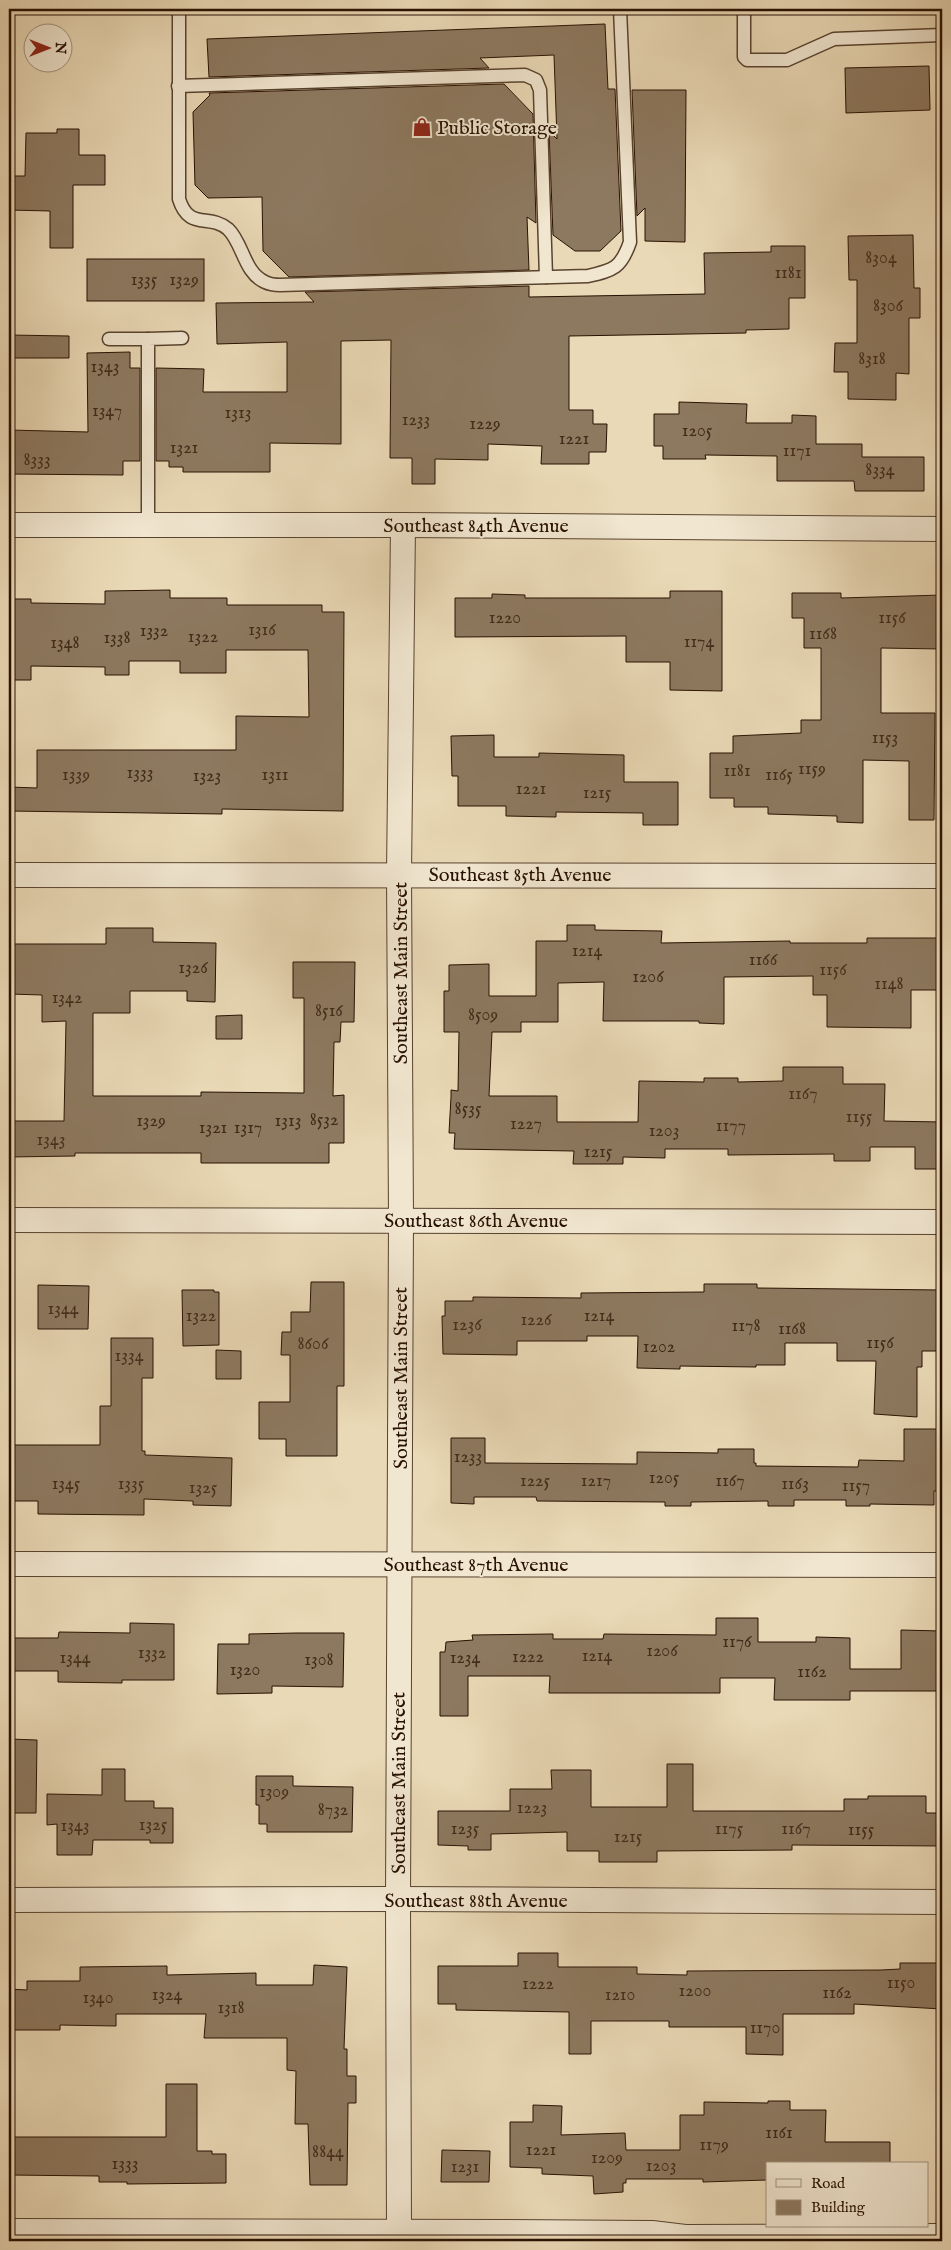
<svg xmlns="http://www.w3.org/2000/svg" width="951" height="2250" font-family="'IM FELL English',serif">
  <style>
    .building { fill: #8d7960; stroke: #281102 }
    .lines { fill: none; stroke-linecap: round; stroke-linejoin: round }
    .service-casing { stroke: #58432f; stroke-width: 15 }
    .minor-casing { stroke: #58432f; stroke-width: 26 }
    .service { stroke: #f1e6d0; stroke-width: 12 }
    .minor { stroke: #f1e6d0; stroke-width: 24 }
    .labels { text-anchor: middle; stroke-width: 4; stroke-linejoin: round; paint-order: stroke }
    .number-label { font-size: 18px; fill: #412b1a }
    .poi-label { font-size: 20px; fill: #281102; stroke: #f1e6d0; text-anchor: start }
    .street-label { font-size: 20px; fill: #281102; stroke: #f1e6d0 }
  </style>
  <rect width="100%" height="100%" fill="#ead9b6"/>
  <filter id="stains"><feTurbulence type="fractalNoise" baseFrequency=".004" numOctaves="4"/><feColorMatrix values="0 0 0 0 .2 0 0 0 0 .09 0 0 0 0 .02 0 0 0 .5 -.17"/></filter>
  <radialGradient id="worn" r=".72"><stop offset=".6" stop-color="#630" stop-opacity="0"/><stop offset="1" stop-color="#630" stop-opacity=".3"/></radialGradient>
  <g class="building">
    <path d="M605 24 608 89H615L621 231 600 251H575L553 235 549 131 557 139 554 55 480 58 489 68 209 77 207 39Z"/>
    <path d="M929 66 930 110 846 113 845 68Z"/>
    <path d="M504 84 533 114 536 223 527 217 529 270 289 277 263 251 262 197 208 198 195 185 193 112 210 95 209 93Z"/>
    <path d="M632 90H686L685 242 645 241V208L637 216Z"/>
    <path d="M57 129H79V155H105V185H73V248H50V211L9 210V176H25L26 133H57Z"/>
    <path d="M913 235 914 288H920V318H909V374L896 373V400L848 399V372H834L835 343H857V280H849L848 236Z"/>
    <path d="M771 246H805V298H789V329L746 330V333L569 336V410H593V424H607L606 452H589V464H541L542 446 488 444V460L435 459V484H412V458H390L391 340 341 341V444L270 443V472H183V467H169V461H156V368L204 369 203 392H287V342L217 344 216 303 314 302 305 292 529 286V297L705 294 704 253 771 252Z"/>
    <rect x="87" y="259" width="117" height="42"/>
    <path d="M9 335 69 336V358H9Z"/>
    <path d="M130 352V368H140V461H123V475L9 474V430L88 432 87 353Z"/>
    <path d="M679 402 747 404 746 423H792V415L816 416V444H862V457H924V491H855L854 481H777V456L705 455 706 459H663V446H654V414H679Z"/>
    <path d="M170 590V598H227V605H322V612H344L343 811 222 809V814L9 811V787L37 788V750H236V716L309 717 308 650H226V673H180V661H129V675H105V667L31 666V680H9V599H31V603L105 604V591Z"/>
    <path d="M670 591H722V691L670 690V662H626V636L455 637V598H492V594L525 595V598H670Z"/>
    <path d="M792 593H841V598L942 595V649L881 648V713H935L934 820H909V761L863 760V823L837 822V816L768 814V807H734V798H710V753H733V736L801 733V720H821V648H804V618H792Z"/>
    <path d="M494 735V757H539V753L624 755V782H678V825H643V813L556 812V817L506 816V806H458V776H452L451 736Z"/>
    <path d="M567 925H595V930L662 931 661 943 790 941V943H867V938H942V990H911V1028L827 1027V995H813V976L724 977V1024L699 1023V1021H603L604 982 558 983V1022H521V1032H492L489 1096H557V1122H638L639 1081 704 1082V1078H738V1082L783 1081V1067H843V1084H885L884 1121 942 1122V1169H915V1147H870V1161H834V1154L728 1155V1149H665V1158L623 1157V1164H573L574 1151 454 1149 455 1133H449L451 1097V1090L458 1091 459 1032H444V991H449V965L489 964V996H536V941H567Z"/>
    <path d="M106 928H153V942L216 943 215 1002 187 1001V991H130V1013H93V1096H201V1092L304 1093V998H293V962H355L354 1022H341L340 1042H334L333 1096 344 1095V1143H329V1163H201V1153H75V1156L9 1157V1121H64L66 1021 42 1022V995L9 994V944H106Z"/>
    <path d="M242 1015V1039H216V1016Z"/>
    <path d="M311 1282H344V1386H337V1456H286V1439H259V1402H290V1355H281L282 1332H291V1312H310Z"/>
    <path d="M704 1284H757V1288L942 1290V1351H922V1367H917V1417L874 1414 876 1361H837V1343H785V1365H756V1367L680 1366V1369L637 1368 638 1336H587V1341H517V1355L443 1354 442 1316H445V1301H473V1297L581 1298V1293L704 1292Z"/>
    <path d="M38 1285 89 1286 88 1329H38Z"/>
    <path d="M182 1290H214V1292H219V1345L183 1346Z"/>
    <path d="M111 1338H153V1378H142V1451H145V1455L232 1458 231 1506 193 1505V1501L144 1499V1515L38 1514V1501H9V1445H100V1406H111Z"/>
    <path d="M216 1350 241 1351V1379H216Z"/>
    <path d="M904 1429H942V1491H934V1505L870 1504V1506H846V1500H794V1506H768V1501L691 1502V1506H665V1502L537 1501 536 1497H474V1504L451 1503V1438H485V1463L637 1464V1452L718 1453V1449H754V1463H756V1466L858 1467 859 1460 904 1461Z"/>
    <path d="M716 1618H758V1642H816V1637L850 1638V1669H901V1630L942 1631V1691H850V1700H774L775 1678H720V1693H549L550 1676H468V1716H440V1652H445L446 1642 473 1640 472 1635 553 1634V1639H603L604 1634 716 1635Z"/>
    <path d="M130 1623 174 1624V1680H122V1683L58 1682V1671H9V1638H58L59 1632 130 1633Z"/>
    <path d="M296 1633H344L343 1687 272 1686V1693L217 1694 218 1644H249V1634Z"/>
    <path d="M9 1739 37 1740 36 1813H9Z"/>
    <path d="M667 1764H693V1811H844V1799H868V1796H926V1813H942V1846L792 1845V1850L657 1851V1862H599V1851H567V1832L491 1834V1850H468V1846L438 1845V1811H510V1789H552L551 1770H591V1807H667Z"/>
    <path d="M102 1769H125V1801H154V1808H173V1843H150V1840H93L92 1855H57V1824L47 1825V1794L102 1795Z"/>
    <path d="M256 1776H293V1786L353 1787 352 1832H267V1824H259V1805H256Z"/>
    <path d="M518 1953H558V1967H637V1974L687 1975V1971L881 1970 900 1969V1963H942V2009L854 2004V2014H783V2055L746 2054V2027H669V2021H591V2054H569V2012L456 2010V2004H438V1966H518Z"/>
    <path d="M314 1965 347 1967 344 2049H347V2076H356V2103H348L347 2185H310L308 2124H295L296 2071 287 2070V2038H204L206 2014H116V2026L60 2025V2030H9V1989L27 1990V1981H80V1967L167 1966V1975L256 1973V1985H313Z"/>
    <path d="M166 2084H197V2151H212V2154H226V2183L127 2184V2182H99V2176L9 2175V2137H166Z"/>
    <path d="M768 2101H790V2110H826L825 2142H890V2164H767V2180L703 2182V2179H626V2183H623V2192L594 2194 593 2176 542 2174V2168L510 2167V2122H533V2105L562 2106 561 2135 625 2133 626 2150H680V2115H704V2102L768 2103Z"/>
    <path d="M442 2150 490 2151 489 2182H441Z"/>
  </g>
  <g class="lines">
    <g class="service-casing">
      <g id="service">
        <path d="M179 9V199C189 231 209 213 228 229 243 243 244 273 265 282 269 284 276 285 280 285L588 276C614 270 621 268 630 242L620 9"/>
        <path d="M744 9V57L747 60H787L834 39 942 35"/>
        <path d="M178 86 525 75 536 80 540 90 546 277"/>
        <path d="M109 339H148"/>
        <path d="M148 525V339L182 338"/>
      </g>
    </g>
    <g class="minor-casing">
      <g id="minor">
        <path d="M9 525H403L942 529"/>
        <path d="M9 875 942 876"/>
        <path d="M9 1220 942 1222"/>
        <path d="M9 1564 942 1565"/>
        <path d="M9 1900 398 1899 942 1902"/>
        <path d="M9 2231 503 2232 652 2233 685 2237 942 2236"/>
        <path d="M399 2232 398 1899 401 1219 399 874 403 525"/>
      </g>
    </g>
    <use href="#service" class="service"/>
    <use href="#minor" class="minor"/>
  </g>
  <defs>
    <g id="shop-bare" transform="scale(1.5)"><path d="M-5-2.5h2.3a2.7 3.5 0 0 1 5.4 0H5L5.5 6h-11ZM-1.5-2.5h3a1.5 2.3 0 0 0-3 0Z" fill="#8f2418" stroke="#f1e6d0" stroke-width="2.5" paint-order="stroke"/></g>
  </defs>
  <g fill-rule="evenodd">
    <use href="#shop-bare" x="422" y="127"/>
  </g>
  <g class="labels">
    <g class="number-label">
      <text x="881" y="263">8304</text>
      <text x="788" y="278">1181</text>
      <text x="144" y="285">1335</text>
      <text x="184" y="285">1329</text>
      <text x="888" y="311">8306</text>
      <text x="872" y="364">8318</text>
      <text x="105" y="372">1343</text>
      <text x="107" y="416">1347</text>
      <text x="238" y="418">1313</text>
      <text x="416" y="425">1233</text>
      <text x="485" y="429">1229</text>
      <text x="697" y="436">1205</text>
      <text x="574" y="444">1221</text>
      <text x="184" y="453">1321</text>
      <text x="797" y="456">1171</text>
      <text x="37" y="465">8333</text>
      <text x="880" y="475">8334</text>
      <text x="505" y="623">1220</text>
      <text x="892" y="623">1156</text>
      <text x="262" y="635">1316</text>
      <text x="154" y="636">1332</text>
      <text x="823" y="639">1168</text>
      <text x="203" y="642">1322</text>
      <text x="117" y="643">1338</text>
      <text x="699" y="647">1174</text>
      <text x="65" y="648">1348</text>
      <text x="885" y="743">1153</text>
      <text x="812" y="774">1159</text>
      <text x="737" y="776">1181</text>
      <text x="140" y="778">1333</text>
      <text x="76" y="780">1339</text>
      <text x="275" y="780">1311</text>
      <text x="779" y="780">1165</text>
      <text x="207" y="781">1323</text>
      <text x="531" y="794">1221</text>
      <text x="597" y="798">1215</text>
      <text x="587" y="956">1214</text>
      <text x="763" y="965">1166</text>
      <text x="193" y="973">1326</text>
      <text x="833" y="975">1156</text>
      <text x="648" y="982">1206</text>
      <text x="889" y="989">1148</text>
      <text x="67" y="1003">1342</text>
      <text x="329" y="1016">8516</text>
      <text x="483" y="1020">8509</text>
      <text x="803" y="1099">1167</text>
      <text x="468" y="1114">8535</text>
      <text x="859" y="1122">1155</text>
      <text x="324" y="1125">8532</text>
      <text x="151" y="1126">1329</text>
      <text x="288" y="1126">1313</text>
      <text x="526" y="1129">1227</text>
      <text x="731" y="1131">1177</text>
      <text x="213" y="1133">1321</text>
      <text x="248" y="1133">1317</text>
      <text x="664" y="1136">1203</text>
      <text x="51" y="1145">1343</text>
      <text x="598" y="1157">1215</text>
      <text x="63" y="1314">1344</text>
      <text x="201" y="1321">1322</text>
      <text x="599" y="1321">1214</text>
      <text x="536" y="1325">1226</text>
      <text x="467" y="1330">1236</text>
      <text x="746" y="1331">1178</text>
      <text x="792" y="1334">1168</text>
      <text x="880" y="1348">1156</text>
      <text x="313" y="1349">8606</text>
      <text x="659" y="1352">1202</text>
      <text x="129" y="1361">1334</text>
      <text x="468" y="1462">1233</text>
      <text x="664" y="1483">1205</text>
      <text x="535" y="1486">1225</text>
      <text x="596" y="1486">1217</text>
      <text x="730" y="1486">1167</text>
      <text x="66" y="1489">1345</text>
      <text x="131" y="1489">1335</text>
      <text x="795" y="1489">1163</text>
      <text x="856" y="1491">1157</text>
      <text x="203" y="1493">1325</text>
      <text x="737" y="1647">1176</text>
      <text x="662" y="1656">1206</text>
      <text x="152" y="1658">1332</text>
      <text x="597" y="1661">1214</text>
      <text x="528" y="1662">1222</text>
      <text x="75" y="1663">1344</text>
      <text x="465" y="1663">1234</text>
      <text x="319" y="1665">1308</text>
      <text x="245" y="1675">1320</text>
      <text x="812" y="1677">1162</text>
      <text x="274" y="1797">1309</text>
      <text x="532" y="1813">1223</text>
      <text x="333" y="1815">8732</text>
      <text x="153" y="1830">1325</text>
      <text x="75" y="1831">1343</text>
      <text x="465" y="1834">1235</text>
      <text x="729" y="1834">1175</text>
      <text x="796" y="1834">1167</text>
      <text x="861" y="1835">1155</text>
      <text x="628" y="1842">1215</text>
      <text x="901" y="1988">1150</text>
      <text x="538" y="1989">1222</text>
      <text x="695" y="1996">1200</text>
      <text x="837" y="1998">1162</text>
      <text x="167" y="2000">1324</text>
      <text x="620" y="2000">1210</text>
      <text x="98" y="2003">1340</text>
      <text x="231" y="2013">1318</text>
      <text x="765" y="2033">1170</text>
      <text x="779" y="2138">1161</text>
      <text x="714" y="2150">1179</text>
      <text x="541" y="2155">1221</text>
      <text x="328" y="2157">8844</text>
      <text x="607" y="2163">1209</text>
      <text x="125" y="2169">1333</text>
      <text x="661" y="2171">1203</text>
      <text x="465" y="2172">1231</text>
    </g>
    <g class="poi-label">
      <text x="437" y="134">Public Storage</text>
    </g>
    <g class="street-label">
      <text x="476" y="532">Southeast 84th Avenue</text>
      <text x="520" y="881">Southeast 85th Avenue</text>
      <text transform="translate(400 973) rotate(-90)" y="7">Southeast Main Street</text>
      <text x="476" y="1227">Southeast 86th Avenue</text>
      <text transform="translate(400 1378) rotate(-90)" y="7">Southeast Main Street</text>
      <text x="476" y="1571">Southeast 87th Avenue</text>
      <text transform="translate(398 1783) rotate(-90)" y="7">Southeast Main Street</text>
      <text x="476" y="1907">Southeast 88th Avenue</text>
    </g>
  </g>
  <rect width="951" height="2250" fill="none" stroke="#ead9b6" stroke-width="30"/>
  <rect x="10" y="10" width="931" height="2230" fill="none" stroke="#281102" stroke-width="2.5"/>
  <rect x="15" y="15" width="921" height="2220" fill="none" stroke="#281102"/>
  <rect x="766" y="2162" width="162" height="65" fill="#f1e6d0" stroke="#a1917e"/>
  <rect x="776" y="2179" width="25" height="8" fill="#f1e6d0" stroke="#a1917e"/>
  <text x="811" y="2188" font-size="15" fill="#281102">Road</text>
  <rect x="776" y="2200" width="25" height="15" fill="#8d7960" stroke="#a1917e"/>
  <text x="811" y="2212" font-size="15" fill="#281102">Building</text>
  <g transform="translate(48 48) rotate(90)"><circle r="24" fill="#f1e6d0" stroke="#a1917e"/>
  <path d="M0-4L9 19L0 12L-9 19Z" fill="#8f2418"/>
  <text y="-8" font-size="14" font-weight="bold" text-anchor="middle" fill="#281102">N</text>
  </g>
  <rect width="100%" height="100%" filter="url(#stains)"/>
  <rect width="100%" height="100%" fill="url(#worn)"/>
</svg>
